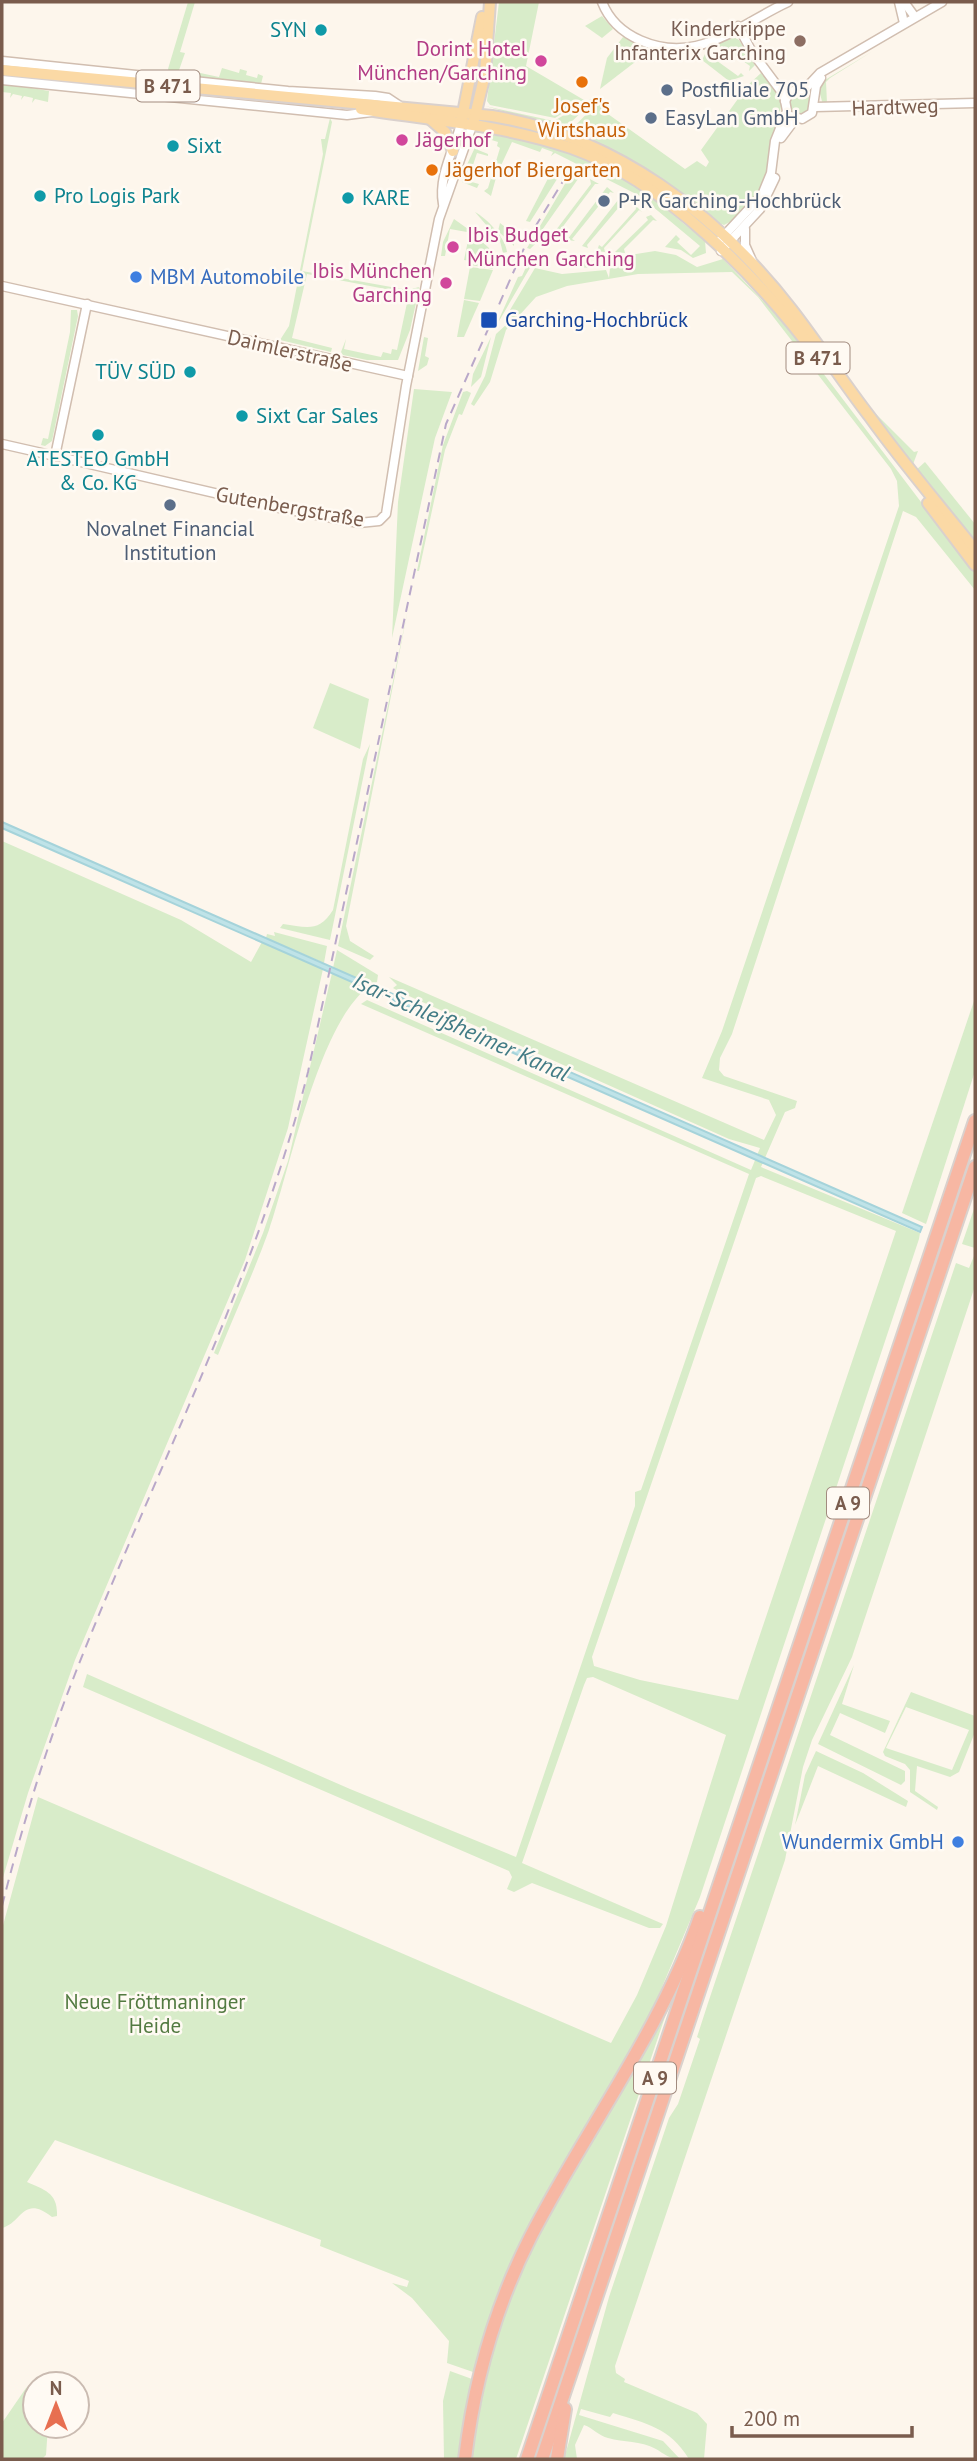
<svg xmlns="http://www.w3.org/2000/svg" width="977" height="2461" font-family="'PT Sans',sans-serif">
  <style>
    .green { fill: #d8ecc9; fill-rule: evenodd }
    .water { fill: #bfe3e8; stroke: #a5d3da; stroke-width: 2 }
    .lines { fill: none; stroke-linecap: round; stroke-linejoin: round }
    .minor-casing { stroke: #d1beb0; stroke-width: 11 }
    .major-casing { stroke: #dad1cd; stroke-width: 14 }
    .highway-casing { stroke: #dad1cd; stroke-width: 16 }
    .minor { stroke: #fff; stroke-width: 8 }
    .major { stroke: #fbd9a5; stroke-width: 10 }
    .highway { stroke: #f7b7a3; stroke-width: 12 }
    .rail { stroke: #b9a8c9; stroke-width: 2; stroke-dasharray: 10 7; stroke-linecap: butt }
    .culture-dot { fill: #0f9aa8; stroke: #fffaf3; stroke-width: 2.5 }
    .education-dot { fill: #8d6e63; stroke: #fffaf3; stroke-width: 2.5 }
    .hotel-dot { fill: #d1479c; stroke: #fffaf3; stroke-width: 2.5 }
    .food-dot { fill: #e8710a; stroke: #fffaf3; stroke-width: 2.5 }
    .service-dot { fill: #5c6f8a; stroke: #fffaf3; stroke-width: 2.5 }
    .shop-dot { fill: #3f7fe0; stroke: #fffaf3; stroke-width: 2.5 }
    .transit-dot { fill: #1a4fb4; stroke: #fffaf3; stroke-width: 2.5 }
    .labels { text-anchor: middle; stroke-width: 5; stroke-linejoin: round; paint-order: stroke }
    .shield { fill: #fffaf3; stroke: #a28b7f; stroke-width: 2 }
    .shield-label { font-size: 19px; font-weight: bold; fill: #7a5c4d }
    .education-label { font-size: 21px; fill: #785e54; stroke: #fffaf3; text-anchor: end }
    .culture-label { font-size: 21px; fill: #0d838f; stroke: #fffaf3; text-anchor: start }
    .hotel-label { font-size: 21px; fill: #b23c85; stroke: #fffaf3; text-anchor: end }
    .service-label { font-size: 21px; fill: #4e5e75; stroke: #fffaf3; text-anchor: start }
    .food-label { font-size: 21px; fill: #c56008; stroke: #fffaf3 }
    .street-label { font-size: 21px; fill: #7a5c4d; stroke: #fffaf3 }
    .shop-label { font-size: 21px; fill: #366cbe; stroke: #fffaf3; text-anchor: start }
    .transit-label { font-size: 21px; fill: #164399; stroke: #fffaf3; text-anchor: start }
    .park-label { font-size: 21px; fill: #537a41; stroke: #fffaf3 }
    .water-label { font-size: 23px; font-style: italic; fill: #437c86; stroke: #fffaf3 }
  </style>
  <rect width="100%" height="100%" fill="#fdf6ec"/>
  <g class="green">
    <path d="M188 2H195L180 52 185 53 178 73 172 75 168 69Z"/>
    <path d="M499 2H539L526 66 584 100 555 118 490 105 487 101Z"/>
    <path d="M602 16 613 29 602 38 585 26Z"/>
    <path d="M732 36 739 40 755 65 749 71 750 66 722 46 717 48 715 44Z"/>
    <path d="M623 37 652 49 600 89 607 58Z"/>
    <path d="M709 46 715 55 713 58 738 76 741 73 744 76 729 81 702 60Z"/>
    <path d="M873 51 830 78 826 82 827 103 823 105 819 90 825 80Z"/>
    <path d="M222 68 239 73 240 69 247 71 246 75 257 78 258 74 263 76 261 84 187 77 185 74 191 71 219 77Z"/>
    <path d="M761 73 781 93C783 112 776 124 771 141 768 152 769 164 766 175 761 193 742 218 724 225L711 220 638 167 571 130 598 102 608 114 685 169 697 161 706 167 709 162 701 150 748 85Z"/>
    <path d="M2 83 49 91 48 102 35 99 32 103 33 98 24 96 21 100 22 96 13 94 10 98 11 93 2 92Z"/>
    <path d="M120 85 308 105 357 113 110 89Z"/>
    <circle cx="800" cy="104" r="11"/>
    <path d="M591 99 593 101 565 128 485 106 554 121Z"/>
    <path d="M330 118 332 122 302 271 408 290 419 287 417 295 307 274 292 338 332 348 331 352 280 340 289 326 323 154 321 139H325Z"/>
    <path d="M485 134 533 141 589 160 639 187 705 241 706 253 693 258 681 250 665 247 676 235 680 239 677 242 691 255 700 246 640 196 555 153 551 156 553 152 542 148 540 152 512 142 497 174 491 196 484 191 488 188 500 148 497 146 498 142 482 137Z"/>
    <path d="M478 141V150L488 154V156L477 153 473 165 484 169 472 168 468 181 479 184 477 188 462 182 464 171Z"/>
    <path d="M555 165 564 168 530 222 526 221Z"/>
    <path d="M572 172 582 178 578 179 540 233 543 236 530 249 527 248Z"/>
    <path d="M590 179 599 184H595L558 233 561 235 553 234 591 184Z"/>
    <path d="M607 187 614 193 610 192 572 239 575 241 567 240Z"/>
    <path d="M622 195 629 201 625 200 587 245 588 248 582 246Z"/>
    <path d="M635 205 642 212 639 210 604 248 605 252 597 251 599 245 602 247 636 209Z"/>
    <path d="M475 212C486 218 506 238 507 252L503 253 500 241Z"/>
    <path d="M651 215 657 221 653 220 624 249 625 253 615 252 648 220 646 217Z"/>
    <path d="M454 219 468 229 467 232 450 229 445 256H441L443 242Z"/>
    <path d="M500 223 514 234V246L498 231Z"/>
    <path d="M470 231 489 248 493 269 471 265V261L464 260Z"/>
    <path d="M655 251 676 255 697 267 723 259 788 327 975 573V590L916 517 903 511 732 1034 720 1058 719 1070 724 1076 797 1101 795 1108 785 1112 761 1167 920 1233 919 1239 700 1897 649 2018 522 2238 495 2303 473 2372 447 2363 449 2341 412 2298 392 2283 407 2287 409 2281 320 2246 321 2240 55 2140 27 2182C45 2190 58 2193 57 2216L52 2217C23 2194 22 2223 2 2228V1929L38 1797 611 2043 637 1995 666 1926 726 1735 593 1677 587 1678 584 1685 522 1863 663 1924 660 1928H649L532 1883 514 1892 507 1889 512 1877 509 1871 83 1687 87 1674 350 1789 516 1857 635 1506V1492L641 1490 749 1174 361 1004 367 1000 751 1170 760 1148 729 1139 400 992 393 988 397 985 389 977 764 1140 776 1115 769 1100 702 1078 722 1031 899 506 897 481 891 469 758 297 732 272 638 274 567 286 536 297 506 330 490 382 474 406 471 404 485 376 496 334 508 323 504 320 535 268 562 274 606 270 609 278 611 258ZM761 1176 896 1231 738 1700 640 1680 594 1666 592 1657 756 1178Z"/>
    <path d="M560 256 606 266C589 269 570 269 557 257Z"/>
    <path d="M527 265 531 266 495 328 518 277 522 276Z"/>
    <path d="M470 267 493 270 480 301 464 299Z"/>
    <path d="M405 300 416 303 410 330 398 360H367L343 355 341 352 346 339 344 349 381 357 383 352 391 354 392 349 397 350 407 303 403 301Z"/>
    <path d="M464 300 479 303 464 337H457Z"/>
    <path d="M71 310H77L78 316 52 441 45 446 41 445 43 438 48 439 70 332Z"/>
    <path d="M424 337 428 338 425 356 429 358 427 365 418 371Z"/>
    <path d="M491 337 481 377 471 387 473 374Z"/>
    <path d="M414 389 452 392 435 438 392 638 398 502Z"/>
    <path d="M467 391 471 393 462 415 459 414 445 450 419 571H417L443 445 463 392Z"/>
    <path d="M859 397 914 452 918 451 912 467Z"/>
    <path d="M925 462 975 524V546L915 471Z"/>
    <path d="M408 609 346 926 350 941 374 956 370 960 338 946Z"/>
    <path d="M330 683 369 699 360 749 313 728Z"/>
    <path d="M370 744 330 940 280 928 283 924C306 927 319 933 333 910L363 759Z"/>
    <path d="M2 841 181 920 251 962 262 942 323 969 288 1128 245 1260 75 1660 28 1793 2 1881Z"/>
    <path d="M274 932 327 946 324 963 266 938 267 934 275 936Z"/>
    <path d="M337 950 378 975 377 982 372 985 333 968Z"/>
    <path d="M332 973 367 988C318 1027 290 1169 269 1230 254 1272 235 1313 218 1355L214 1353 263 1233 288 1161Z"/>
    <path d="M975 998V1071L926 1224 902 1213Z"/>
    <path d="M953 1204 957 1205 768 1773 763 1771Z"/>
    <path d="M975 1206V1248L962 1244Z"/>
    <path d="M974 1256 975 1286 852 1657 812 1740 803 1767 785 1860 615 2366 616 2373 625 2379 624 2382 697 2413 707 2424 704 2459H689C669 2427 647 2424 613 2413L610 2417 581 2409 579 2415 663 2441 680 2459C670 2459 664 2454 656 2449 640 2440 624 2443 608 2438 599 2436 593 2428 584 2425L575 2445 577 2459H564L609 2297 669 2118 678 2104 700 2039 697 2037 708 2003 956 1263 969 1268Z"/>
    <path d="M854 1665 842 1704 890 1721 885 1733 840 1713 830 1735 905 1771V1781L901 1785 818 1744Z"/>
    <path d="M911 1692 975 1716V1732L959 1772 950 1777 917 1766 915 1791 938 1807 937 1810 910 1792V1770L905 1764 885 1756 883 1752ZM906 1707 969 1730 952 1770 886 1748Z"/>
    <path d="M816 1751 863 1773 908 1801 906 1807 818 1766 795 1825 805 1775Z"/>
    <path d="M705 1944 709 1946 641 2149 637 2148Z"/>
    <path d="M672 1996 516 2459H469L498 2327 528 2250Z"/>
    <path d="M577 2326 581 2327 536 2459H533Z"/>
    <path d="M450 2371 472 2379 458 2459H444L443 2401Z"/>
    <path d="M40 2377 50 2378 53 2383 35 2384V2426H48L46 2455 42 2459H2V2423L26 2388Z"/>
  </g>
  <path class="water" d="M2 822 922 1227 920 1232 2 828Z"/>
  <g class="lines">
    <g class="minor-casing">
      <g id="minor">
        <path d="M602 2C616 38 660 54 696 46 728 39 759 15 788 2"/>
        <path d="M899 2 904 23"/>
        <path d="M904 2 915 17"/>
        <path d="M2 61 288 91 375 96 388 98 400 106"/>
        <path d="M2 80 347 115 371 112"/>
        <path d="M785 101 790 92 806 88 820 73 942 2"/>
        <path d="M815 107 975 103"/>
        <path d="M791 116 802 119 812 113 816 86 821 78"/>
        <path d="M781 138 796 118"/>
        <path d="M443 204C438 177 454 149 461 124"/>
        <path d="M745 229V245L753 263"/>
        <path d="M721 239 762 195 771 173 775 141 787 111 784 95 752 52 738 26"/>
        <path d="M721 251 760 209 775 178"/>
        <path d="M2 286 408 376"/>
        <path d="M87 304 55 456 275 507 359 523 379 521 386 514 406 386 439 219 472 126"/>
        <path d="M2 444 55 456"/>
      </g>
    </g>
    <g class="major-casing">
      <g id="major">
        <path d="M2 70 492 116C613 136 718 214 792 310 819 345 843 382 870 417 903 463 940 506 975 550"/>
        <path d="M361 109C430 120 504 125 571 148 665 181 758 277 817 356"/>
        <path d="M462 118 482 17"/>
        <path d="M430 119 445 132 453 151"/>
        <path d="M474 120 485 74 490 2"/>
        <path d="M928 503 975 565"/>
      </g>
    </g>
    <g class="highway-casing">
      <g id="highway">
        <path d="M465 2459C474 2382 496 2305 531 2236 586 2129 660 2032 700 1917"/>
        <path d="M527 2459 975 1121"/>
        <path d="M542 2459 975 1167"/>
        <path d="M557 2459 565 2409"/>
      </g>
    </g>
    <use href="#minor" class="minor"/>
    <use href="#major" class="major"/>
    <use href="#highway" class="highway"/>
    <path class="rail" d="M2 1906C22 1827 45 1750 75 1674 154 1473 255 1282 308 1072L446 424 529 237 568 173"/>
  </g>
  <g class="culture-dot">
    <circle cx="321" cy="30" r="7"/>
    <circle cx="173" cy="146" r="7"/>
    <circle cx="40" cy="196" r="7"/>
    <circle cx="348" cy="198" r="7"/>
    <circle cx="190" cy="372" r="7"/>
    <circle cx="242" cy="416" r="7"/>
    <circle cx="98" cy="435" r="7"/>
  </g>
  <circle class="education-dot" cx="800" cy="41" r="7"/>
  <g class="hotel-dot">
    <circle cx="541" cy="61" r="7"/>
    <circle cx="402" cy="140" r="7"/>
    <circle cx="453" cy="247" r="7"/>
    <circle cx="446" cy="283" r="7"/>
  </g>
  <g class="food-dot">
    <circle cx="582" cy="82" r="7"/>
    <circle cx="432" cy="170" r="7"/>
  </g>
  <g class="service-dot">
    <circle cx="667" cy="90" r="7"/>
    <circle cx="651" cy="118" r="7"/>
    <circle cx="604" cy="201" r="7"/>
    <circle cx="170" cy="505" r="7"/>
  </g>
  <g class="shop-dot">
    <circle cx="136" cy="277" r="7"/>
    <circle cx="958" cy="1842" r="7"/>
  </g>
  <rect class="transit-dot" x="480" y="311" width="18" height="18" rx="3.5"/>
  <g class="labels">
    <g class="shield">
      <rect x="136.5" y="70.5" width="63" height="31" rx="5"/>
      <rect x="786.5" y="342.5" width="63" height="31" rx="5"/>
      <rect x="827" y="1487.5" width="42" height="31" rx="5"/>
      <rect x="634" y="2062.5" width="42" height="31" rx="5"/>
    </g>
    <g class="shield-label">
      <text x="168" y="93">B 471</text>
      <text x="818" y="365">B 471</text>
      <text x="848" y="1510">A 9</text>
      <text x="655" y="2085">A 9</text>
    </g>
    <g class="education-label">
      <text x="786" y="36">Kinderkrippe<tspan x="786" dy="24">Infanterix Garching</tspan></text>
    </g>
    <g class="culture-label">
      <text x="307" y="37" text-anchor="end">SYN</text>
      <text x="187" y="153">Sixt</text>
      <text x="54" y="203">Pro Logis Park</text>
      <text x="362" y="205">KARE</text>
      <text x="176" y="379" text-anchor="end">TÜV SÜD</text>
      <text x="256" y="423">Sixt Car Sales</text>
      <text x="98" y="466" text-anchor="middle">ATESTEO GmbH<tspan x="98" dy="24">&amp; Co. KG</tspan></text>
    </g>
    <g class="hotel-label">
      <text x="527" y="56">Dorint Hotel<tspan x="527" dy="24">München/Garching</tspan></text>
      <text x="416" y="147" text-anchor="start">Jägerhof</text>
      <text x="467" y="242" text-anchor="start">Ibis Budget<tspan x="467" dy="24">München Garching</tspan></text>
      <text x="432" y="278">Ibis München<tspan x="432" dy="24">Garching</tspan></text>
    </g>
    <g class="service-label">
      <text x="681" y="97">Postfiliale 705</text>
      <text x="665" y="125">EasyLan GmbH</text>
      <text x="618" y="208">P+R Garching-Hochbrück</text>
      <text x="170" y="536" text-anchor="middle">Novalnet Financial<tspan x="170" dy="24">Institution</tspan></text>
    </g>
    <g class="food-label">
      <text x="582" y="113">Josef's<tspan x="582" dy="24">Wirtshaus</tspan></text>
      <text x="446" y="177" text-anchor="start">Jägerhof Biergarten</text>
    </g>
    <g class="street-label">
      <text transform="translate(895 107) rotate(-2)" y="7">Hardtweg</text>
      <text transform="translate(290 351) rotate(13)" y="7">Daimlerstraße</text>
      <text transform="translate(290 507) rotate(10)" y="7">Gutenbergstraße</text>
    </g>
    <g class="shop-label">
      <text x="150" y="284">MBM Automobile</text>
      <text x="944" y="1849" text-anchor="end">Wundermix GmbH</text>
    </g>
    <g class="transit-label">
      <text x="505" y="327">Garching-Hochbrück</text>
    </g>
    <g class="park-label">
      <text x="155" y="2009">Neue Fröttmaninger<tspan x="155" dy="24">Heide</tspan></text>
    </g>
    <g class="water-label">
      <text transform="translate(461 1027) rotate(24)" y="8">Isar-Schleißheimer Kanal</text>
    </g>
  </g>
  <rect width="977" height="2461" fill="none" stroke="#7a5c4d" stroke-width="7"/>
  <g transform="translate(56 2405)"><circle r="33" fill="#fffaf3" stroke="#cabbb1" stroke-width="2"/>
  <path d="M0-5L12 26L0 18L-12 26Z" fill="#e76f51"/>
  <text y="-10" font-size="19" font-weight="bold" text-anchor="middle" fill="#7a5c4d">N</text>
  </g>
  <path d="M732 2426v10h180v-10" fill="none" stroke="#7a5c4d" stroke-width="3.5"/>
  <text x="743" y="2426" font-size="21" fill="#7a5c4d" stroke="#fffaf3" stroke-width="5" paint-order="stroke">200 m</text>
</svg>
